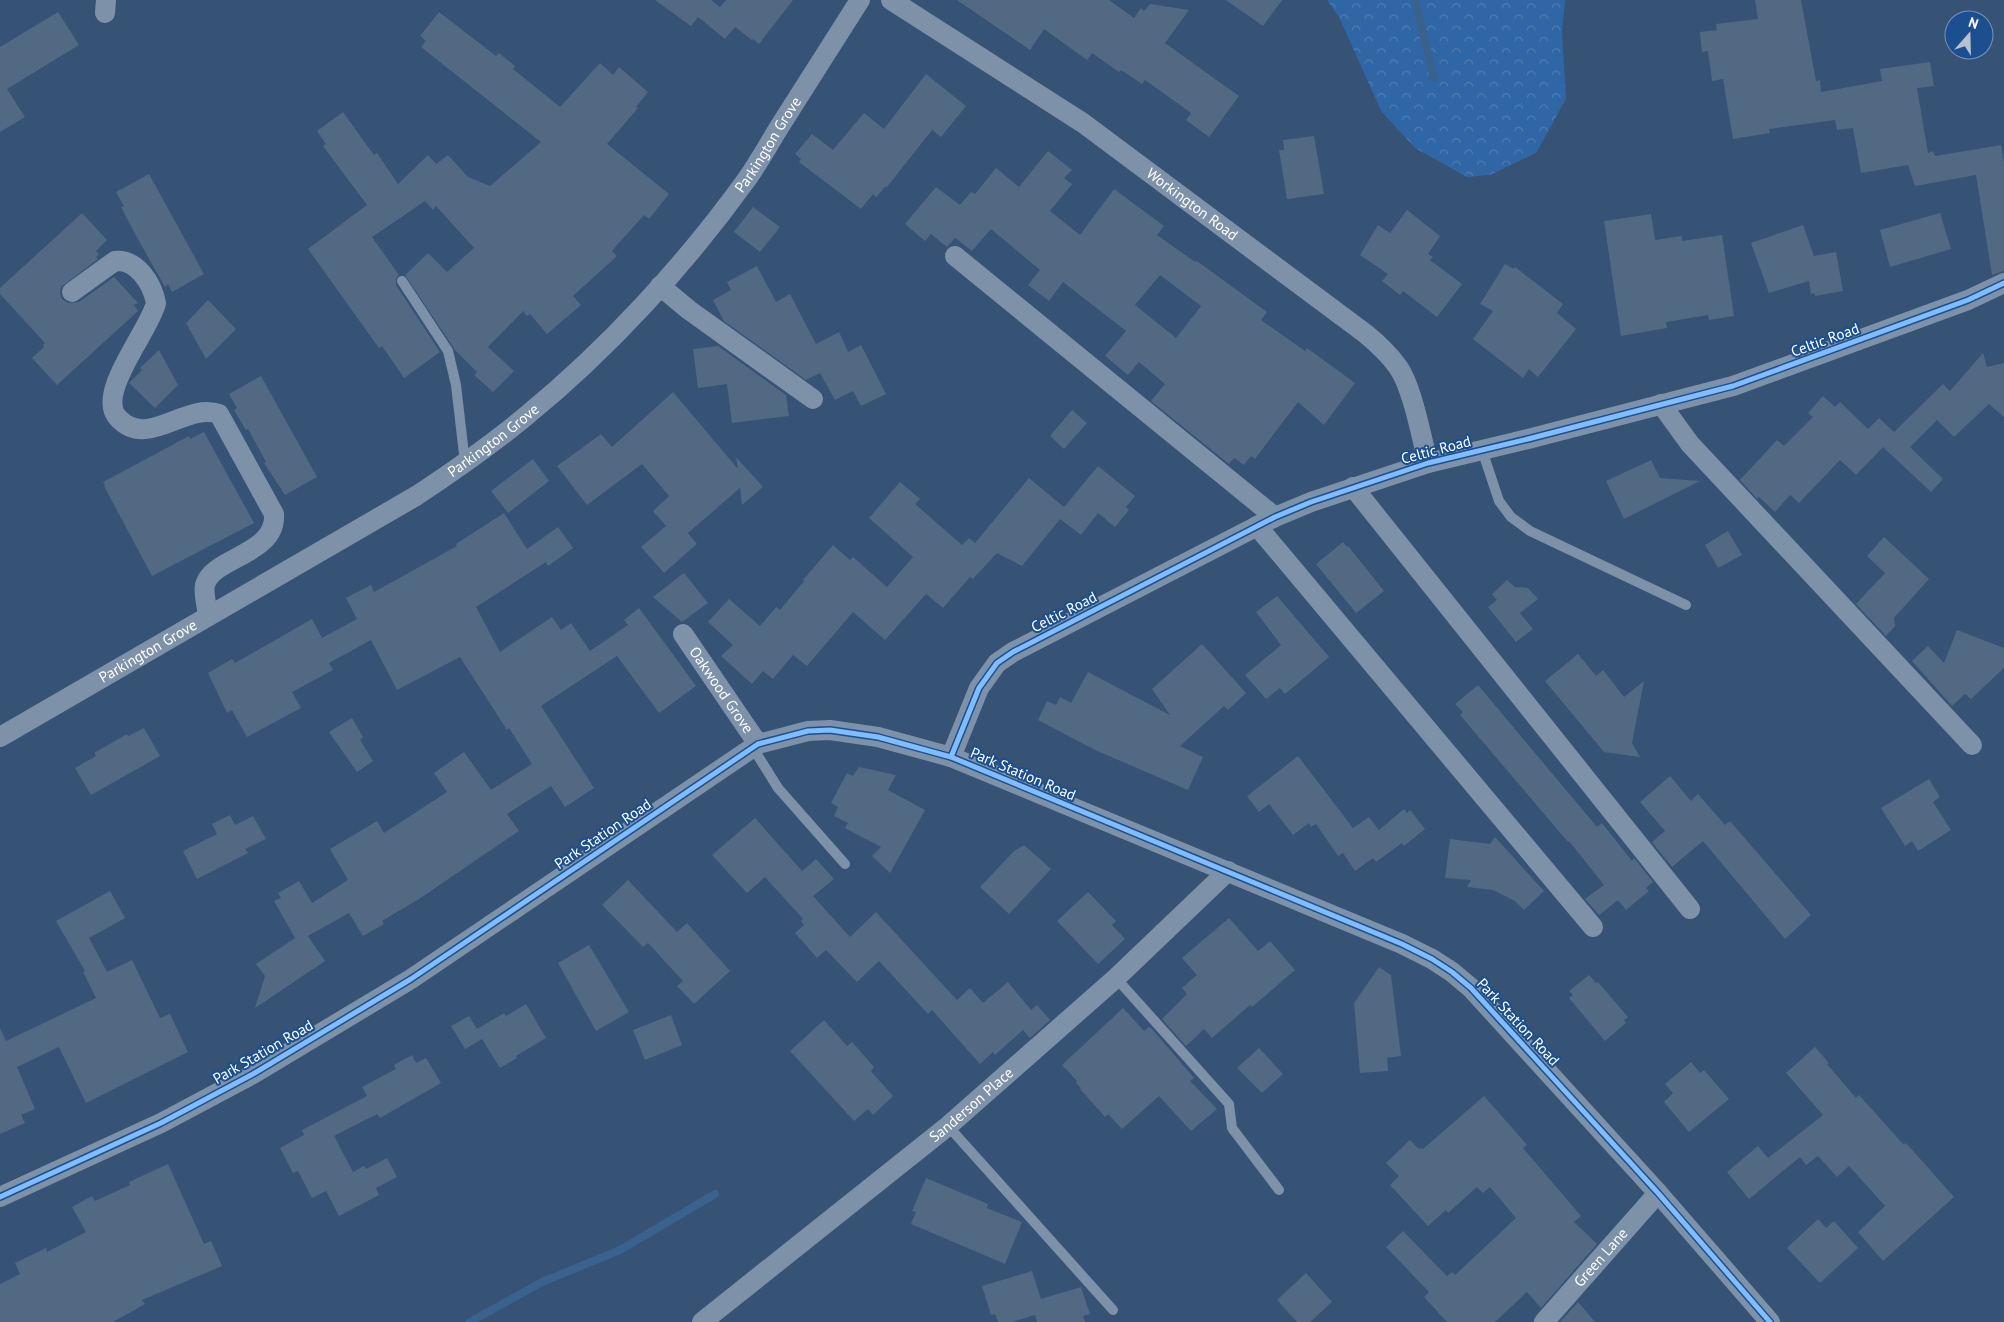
<svg xmlns="http://www.w3.org/2000/svg" width="2004" height="1322" font-family="'PT Sans',sans-serif">
  <style>
    .forest { fill: url(#forest-crowns) }
    .lines { fill: none; stroke-linecap: round; stroke-linejoin: round }
    .stream { stroke: #3b618d; stroke-width: 8 }
    .building { fill: #526984; fill-rule: evenodd }
    .service { stroke: #7d92a8; stroke-width: 10 }
    .minor { stroke: #7d92a8; stroke-width: 20 }
    .cycleway-casing { stroke: #1b4f8f; stroke-width: 8 }
    .cycleway { stroke: #80bcff; stroke-width: 5 }
    .labels { text-anchor: middle; stroke-width: 4; stroke-linejoin: round; paint-order: stroke }
    .street-label { font-size: 15px; fill: #fff; stroke: #1b4f8f }
  </style>
  <defs>
    <pattern id="forest-crowns" width="20" height="18" patternUnits="userSpaceOnUse" patternTransform="scale(1.25)"><rect width="20" height="18" fill="#2f66a5"/><path d="M2 6a3 3 0 1 1 6 0M12 15a3 3 0 1 1 6 0" fill="none" stroke="#4e7db2"/></pattern>
  </defs>
  <rect width="100%" height="100%" fill="#365274"/>
  <path class="forest" d="M1327 0H1565L1562 32 1566 99 1536 153 1490 175 1467 177 1415 148 1381 111 1339 17Z"/>
  <g class="lines">
    <g class="stream">
      <path d="M1415 0 1434 78"/>
      <path d="M470 1322 542 1282 620 1250 715 1194"/>
    </g>
  </g>
  <g class="building">
    <path d="M655 0H711L720 7 726 0H793L759 44 753 39 752 40 735 27 725 39 698 17 691 26Z"/>
    <path d="M957 0H1109L1134 18 1141 8 1144 11 1150 4 1189 10 1165 43 1239 96 1209 137 1186 120 1191 113 1145 80 1142 84 1121 70 1119 72 1092 53 1087 60 1044 29 1030 50Z"/>
    <path d="M1226 0H1282L1263 26Z"/>
    <path d="M1755 0H1801L1816 81 1820 80 1821 92 1882 81 1880 69 1930 62 1934 86 1917 88 1928 153 1933 151 1935 156 2001 145 2004 162V271L1992 275 1976 175 1915 186 1908 165 1861 173 1853 128 1837 130 1835 120 1769 129 1770 133 1733 139 1723 79 1712 81 1708 51 1702 52 1700 32 1717 30 1716 24 1758 19Z"/>
    <path d="M58 12 79 45 7 89 25 117 0 132V47Z"/>
    <path d="M439 12 496 56 499 53 515 66 513 69 560 107 600 63 613 75 619 67 648 92 636 107 638 108 607 144 669 194 649 219 644 215 617 245 612 251 617 256 573 296 581 305 547 334 530 314 527 316 523 311 488 347 514 371 493 392 474 375 477 372 455 350 405 275 428 253 447 272 474 248 436 206 433 210 425 201 372 237 399 275 396 278V285L440 352 404 378 382 346 379 348 308 249 367 205 323 146 326 144 317 131 343 112 374 155 377 153 398 184 428 155 436 164 448 155 468 177 490 186 541 142 421 47 426 41 420 36Z"/>
    <path d="M926 74 966 106 941 137 932 130 887 187 886 186 876 197 873 194 861 209 799 162 801 159 795 154 812 134 833 150 864 113 884 129Z"/>
    <path d="M1314 136 1324 194 1287 199 1279 150H1284L1283 140Z"/>
    <path d="M1048 151 1072 170 1064 178 1072 184 1050 211 1080 235 1114 189 1164 226 1157 235 1195 262 1197 261 1267 312 1261 320 1305 351 1307 348 1355 383 1324 425 1298 402 1255 459 1251 456 1244 465 1234 458 1229 464 1151 401 1165 384 1139 362 1128 375 1105 356 1126 331 1063 282 1049 301 1028 285 1040 270 991 229 972 251 955 238 947 247 931 234 925 241 905 224 936 187 960 205 971 192 975 194 996 168 1019 187ZM1160 275 1201 306 1176 338 1135 305Z"/>
    <path d="M149 174 204 274 172 292 168 284 165 287 139 241 121 207 124 206 116 192Z"/>
    <path d="M753 207 780 227 760 252 734 232Z"/>
    <path d="M1407 210 1440 236 1428 254 1433 257 1430 260 1462 284 1437 317 1403 291 1400 295 1382 281 1388 274 1360 255 1378 225 1390 233Z"/>
    <path d="M82 213 107 240 96 251 99 254 96 257 98 259 61 287 60 293 62 299 68 303 79 302 114 277 138 303 134 305 138 311 57 385 32 358 44 347 43 345 45 343 0 294V288Z"/>
    <path d="M1940 213 1951 249 1890 267 1880 230Z"/>
    <path d="M1651 214 1655 240 1682 236V241L1722 235 1734 316 1709 320 1708 315 1666 322 1667 328 1621 336 1604 221Z"/>
    <path d="M1803 225 1814 256 1836 252 1843 291 1815 296 1814 293 1811 294 1809 281 1769 293 1751 243Z"/>
    <path d="M1505 264 1514 269 1515 267 1563 304 1557 313 1576 329 1538 377 1529 369 1523 378 1473 339 1493 311 1480 304Z"/>
    <path d="M757 266 776 302 790 294 816 344 839 332 848 352 861 345 886 394 861 406 853 391 835 400 820 373 806 380 724 321 713 300 731 290 727 282Z"/>
    <path d="M208 300 236 329 206 359 186 323Z"/>
    <path d="M718 346 786 395 789 416 732 423 727 384 698 388 693 349Z"/>
    <path d="M159 350 178 385 155 408 129 383 142 370 140 368Z"/>
    <path d="M1983 353 1987 367 2004 363V417L1989 404 1954 437 1937 420 1910 447 1943 479 1931 492 1883 447 1856 475 1840 460 1799 503 1790 495 1775 512 1759 497 1757 499 1740 480 1777 440 1784 446 1813 417 1808 413 1823 396 1835 407 1840 402 1868 429 1879 418 1894 432 1943 384 1950 391Z"/>
    <path d="M261 376 317 477 285 495 264 463 266 462 248 429 246 430 234 410 237 408 229 394Z"/>
    <path d="M673 392 738 469 736 457 763 487 742 505 740 488 688 533 697 544 664 573 641 547 666 526 653 511 669 496 642 464 587 505 557 466 601 434 612 447Z"/>
    <path d="M1072 410 1087 423 1064 449 1050 436Z"/>
    <path d="M204 432 254 523 152 576 104 486 105 485 103 482 189 436 190 439Z"/>
    <path d="M533 459 549 481 508 513 491 491Z"/>
    <path d="M1651 460 1660 478 1700 481 1624 519 1606 481Z"/>
    <path d="M1098 466 1135 496 1126 507 1129 510 1115 527 1098 513 1081 535 1060 519 1022 566 997 553 973 579 970 577 943 608 926 594 885 640 853 612 807 666 793 655 773 679 763 671 752 684 721 656 733 645 708 622 729 599 760 626 776 607 780 610 804 581 803 580 833 545 850 560 853 557 887 587 913 557 869 518 900 482 920 499 915 504 962 545 969 538 975 543 1029 478 1064 507Z"/>
    <path d="M504 513 527 549 558 527 573 548 548 566 546 562 476 607 500 652 552 617 561 630 571 623 590 651 628 625 624 620 639 608 696 686 659 713 617 656 541 706 594 788 565 807 551 786 507 814 519 831 419 899 382 921 384 924 363 936 349 913 308 936 325 961 255 1008 265 976 256 964 295 938 274 901 281 898 278 893 299 881 312 903 348 880 330 849 377 821 384 833 447 792 434 773 464 752 491 790 532 764 509 728 507 730 460 657 397 690 371 640 329 663 333 670 292 692 301 708 247 737 232 710 227 713 208 673 232 659 235 663 312 619 322 638 357 619 346 598 371 585 374 592 457 546 456 544Z"/>
    <path d="M1728 531 1742 555 1718 568 1705 545Z"/>
    <path d="M1884 537 1929 579 1894 618 1895 626 1886 636 1856 604 1885 573 1867 556Z"/>
    <path d="M1343 542 1347 547 1348 546 1384 591 1356 613 1316 564Z"/>
    <path d="M684 573 708 603 682 622 653 597Z"/>
    <path d="M1507 580 1515 587 1528 588 1538 599 1520 613 1533 629 1516 642 1488 607 1497 600 1492 594Z"/>
    <path d="M1277 596 1329 657 1285 694 1280 688 1266 699 1245 675 1281 645 1256 612Z"/>
    <path d="M1957 630 2004 648V668L1971 699 1965 694 1952 706 1912 661 1928 646 1944 663Z"/>
    <path d="M1202 644 1246 693 1228 710 1224 706 1180 746 1203 757 1188 790 1095 750 1038 720 1047 701 1056 705 1060 697 1071 703 1088 672 1170 715 1152 689Z"/>
    <path d="M1578 654 1596 676 1603 670 1624 697 1644 681 1632 743 1640 757 1604 752 1545 681Z"/>
    <path d="M1478 685 1597 827 1602 823 1632 861 1634 858 1653 882 1646 888 1649 891 1626 910 1618 900 1599 915 1585 899 1604 885 1569 841 1568 842 1460 715 1463 712 1455 704Z"/>
    <path d="M352 718 363 737 360 740 373 761 357 772 329 732Z"/>
    <path d="M144 728 160 756 91 795 75 768 96 756 94 753 127 734 128 736Z"/>
    <path d="M1298 756 1353 828 1369 817 1379 830 1404 809 1407 813 1410 810 1425 829 1404 846 1402 843 1376 862 1373 858 1355 871 1343 853 1338 856 1316 824 1311 827 1309 823 1293 835 1269 804 1259 812 1247 796Z"/>
    <path d="M859 767 896 775 888 790 925 810 890 873 872 856 881 847 845 828 848 823 834 816 838 807 831 803 847 773 853 776Z"/>
    <path d="M1670 776 1691 801 1698 794 1725 825 1730 821 1811 915 1785 939 1703 841 1672 867 1652 842 1665 831 1640 802Z"/>
    <path d="M1929 779 1940 797 1933 802 1951 830 1918 851 1912 841 1905 846 1881 808Z"/>
    <path d="M230 815 235 825 253 816 266 839 245 849 248 853 197 879 183 851 217 834 212 824Z"/>
    <path d="M755 818 802 871 816 859 834 879 813 896 850 937 876 912 957 1000 970 988 983 1003 1008 982 1031 1010 1037 1005 1050 1020 1030 1038 1023 1030 995 1055 993 1052 980 1064 932 1010 928 1014 879 961 857 982 826 950 817 958 795 933 804 925 801 921 803 919 765 877 747 893 712 855Z"/>
    <path d="M1495 837 1544 891 1524 910 1515 901 1493 890 1467 887 1471 880 1445 878 1450 839 1490 844Z"/>
    <path d="M1024 845 1051 869 1009 914 980 887 1014 851Z"/>
    <path d="M628 880 677 932 687 923 730 971 694 1004 677 986 683 981 648 943 643 947 602 905Z"/>
    <path d="M110 891 125 918 89 938 107 972 132 960 160 1018 170 1014 188 1052 86 1103 59 1047 17 1067 35 1109 21 1115 25 1123 0 1134V1028L6 1041 96 998 83 972 85 971 56 921Z"/>
    <path d="M1088 892 1116 921 1112 925 1125 939 1098 964 1057 921Z"/>
    <path d="M1229 918 1258 951 1270 941 1295 970 1252 1007 1250 1005 1212 1038 1204 1029 1186 1046 1162 1019 1187 994 1182 988 1197 975 1182 958Z"/>
    <path d="M589 945 629 1012 596 1031 558 963Z"/>
    <path d="M1379 967 1391 975 1401 1056 1387 1058 1388 1071 1360 1073 1354 1003Z"/>
    <path d="M1589 975 1596 983 1598 982 1628 1017 1624 1020 1626 1023 1605 1041 1569 998 1573 995 1569 991Z"/>
    <path d="M526 1004 546 1038 516 1056 517 1058 500 1068 482 1039 465 1049 451 1026 469 1016 477 1029 504 1013 506 1016Z"/>
    <path d="M1123 1008 1144 1031 1149 1027 1152 1029 1194 1078 1190 1081 1217 1109 1191 1131 1159 1096 1122 1129 1108 1114 1105 1117 1080 1089 1081 1088 1076 1083 1077 1081 1062 1065Z"/>
    <path d="M671 1015 682 1045 645 1060 633 1030Z"/>
    <path d="M824 1020 847 1046 852 1042 874 1067 871 1071 893 1096 873 1115 868 1109 854 1121 790 1051Z"/>
    <path d="M1815 1047 1829 1063 1827 1064 1856 1098 1859 1095 1904 1145 1906 1143 1954 1197 1883 1261 1858 1232 1885 1206 1849 1166 1837 1177 1818 1156 1806 1165 1800 1157 1749 1199 1727 1172 1758 1146 1768 1158 1823 1115 1786 1073Z"/>
    <path d="M1259 1048 1283 1074 1262 1093 1237 1068Z"/>
    <path d="M412 1055 416 1063 426 1058 441 1083 380 1118 377 1114 334 1136 353 1172 364 1166 366 1169 387 1158 397 1177 376 1188 379 1195 339 1216 326 1191 312 1198 298 1171 293 1173 280 1148 304 1135 302 1130 367 1096 362 1087 396 1069 394 1065Z"/>
    <path d="M1691 1062 1700 1073 1704 1070 1729 1099 1689 1132 1664 1102 1673 1093 1665 1084Z"/>
    <path d="M1484 1096 1527 1145 1523 1148 1581 1216 1574 1222 1597 1244 1541 1308 1527 1292 1495 1322H1447L1424 1297 1429 1292 1386 1247 1403 1231 1447 1276 1452 1272 1455 1275 1516 1218 1490 1187 1483 1193 1477 1187 1448 1213 1446 1210 1428 1226 1390 1185 1399 1176 1386 1163 1410 1140 1419 1149 1421 1148 1423 1149Z"/>
    <path d="M168 1164 204 1244 211 1241 222 1266 142 1300 145 1304 113 1322H0V1284L20 1274 15 1263 46 1248 47 1252 86 1232 72 1207 92 1196 95 1201 130 1185 129 1182Z"/>
    <path d="M926 1178 988 1204 987 1208 1022 1222 1005 1264 911 1224 916 1212 912 1211Z"/>
    <path d="M1818 1219 1826 1228 1834 1221 1858 1248 1820 1283 1787 1248Z"/>
    <path d="M1032 1271 1041 1299 1081 1287 1090 1314 1083 1316 1085 1322H1037L1035 1315 1012 1322H998L995 1314 991 1315 982 1286Z"/>
    <path d="M1306 1273 1332 1302 1310 1322H1297L1277 1300Z"/>
    <path d="M1578 1302 1595 1322H1560Z"/>
  </g>
  <g class="lines">
    <g class="service">
      <path d="M402 281 448 351 456 385 465 463"/>
      <path d="M1482 450 1499 501 1511 517 1530 531 1686 605"/>
      <path d="M753 748 778 788 845 864"/>
      <path d="M1116 978 1229 1104 1232 1128 1279 1190"/>
      <path d="M948 1126 1113 1310"/>
    </g>
    <g class="minor">
      <path id="s1" d="M891 0 1083 123 1366 334C1378 344 1389 354 1398 367 1412 386 1422 439 1428 463"/>
      <path d="M105 13 106 0"/>
      <path d="M955 256 1275 517"/>
      <path d="M660 286 689 310 813 399"/>
      <path d="M72 292 115 261C137 259 152 283 156 303 150 330 95 394 118 418 148 450 185 402 219 414L274 514C277 555 212 557 205 585 203 593 207 606 208 615"/>
      <path d="M1661 404 1690 444 1972 745"/>
      <path d="M1353 487 1690 909"/>
      <path d="M1257 526 1593 927"/>
      <path id="s2" d="M683 634 758 744"/>
      <path id="s3" d="M0 737 416 496C454 471 491 445 526 416 608 349 685 265 747 179 761 159 772 138 785 118 810 79 835 39 860 0"/>
      <path d="M951 757 979 688 997 663 1013 652 1275 517 1311 502 1428 463 1528 439 1733 386 1968 300 2004 283"/>
      <path d="M0 1197 161 1123 253 1074 411 979 758 744 808 731 830 730 878 737 951 757 1402 944 1432 959 1452 972 1471 988 1658 1193 1770 1322"/>
      <path id="s4" d="M702 1322 948 1126 1116 978 1228 871"/>
      <path id="s5" d="M1544 1322 1658 1193"/>
    </g>
    <g class="cycleway-casing">
      <g id="cycleway">
        <path d="M951 757 979 688 997 663 1013 652 1275 517 1311 502 1428 463 1528 439 1733 386 1968 300 2004 283"/>
        <path d="M0 1197 161 1123 253 1074 411 979 758 744 808 731 830 730 878 737 951 757 1402 944 1432 959 1452 972 1471 988 1658 1193 1770 1322"/>
      </g>
    </g>
    <use href="#cycleway" class="cycleway"/>
  </g>
  <g class="labels">
    <g class="street-label">
      <text dy="5" stroke="none"><textPath href="#s3" startOffset="982">Parkington Grove</textPath></text>
      <text dy="5" stroke="none"><textPath href="#s1" startOffset="364">Workington Road</textPath></text>
      <text transform="translate(1825 340) rotate(-20)" y="5">Celtic Road</text>
      <text dy="5" stroke="none"><textPath href="#s3" startOffset="576">Parkington Grove</textPath></text>
      <text transform="translate(1436 450) rotate(-15)" y="5">Celtic Road</text>
      <text transform="translate(1064 612) rotate(-27)" y="5">Celtic Road</text>
      <text dy="5" stroke="none"><textPath href="#s3" startOffset="171">Parkington Grove</textPath></text>
      <text dy="5" stroke="none"><textPath href="#s2" startOffset="68">Oakwood Grove</textPath></text>
      <text transform="translate(1023 774) rotate(23)" y="5">Park Station Road</text>
      <text transform="translate(603 834) rotate(-34)" y="5">Park Station Road</text>
      <text transform="translate(1518 1022) rotate(47)" y="5">Park Station Road</text>
      <text transform="translate(263 1052) rotate(-30)" y="5">Park Station Road</text>
      <text dy="5" stroke="none"><textPath href="#s4" startOffset="346">Sanderson Place</textPath></text>
      <text dy="5" stroke="none"><textPath href="#s5" startOffset="86">Green Lane</textPath></text>
    </g>
  </g>
  <g transform="translate(1969 35) rotate(20)"><circle r="24" fill="#1b4f8f" stroke="#7695bc"/>
  <path d="M0-4L9 19L0 12L-9 19Z" fill="#b9c2ce"/>
  <text y="-8" font-size="14" font-weight="bold" text-anchor="middle" fill="#ffffff">N</text>
  </g>
</svg>
